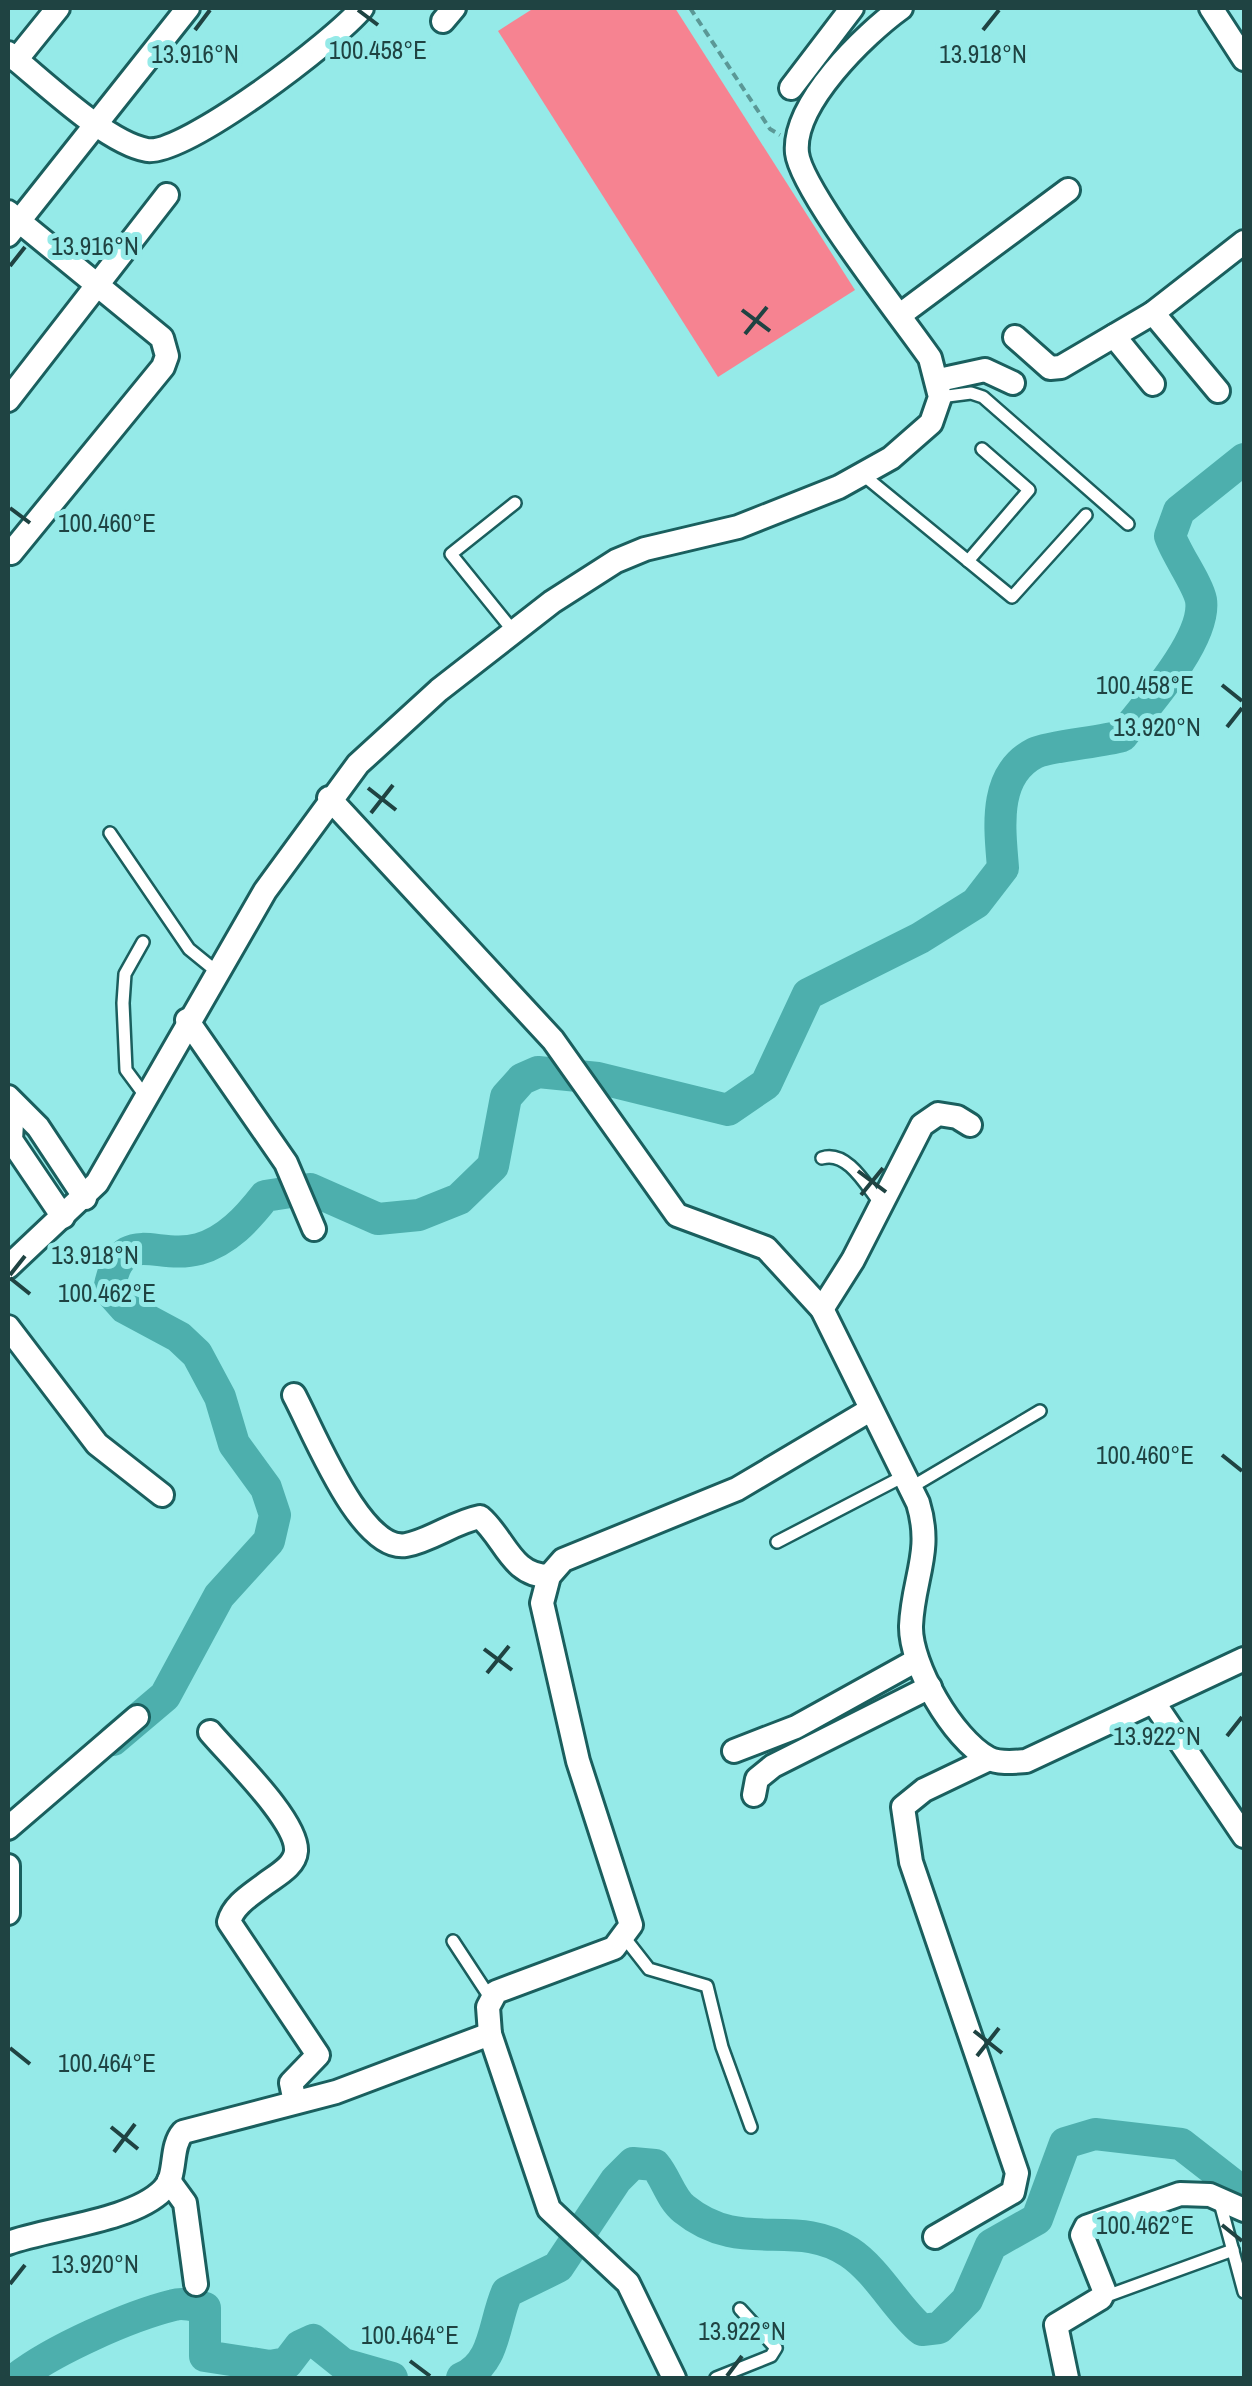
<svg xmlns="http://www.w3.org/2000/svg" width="1252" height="2386" font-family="'Archivo Narrow',sans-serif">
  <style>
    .green { fill: #f68391 }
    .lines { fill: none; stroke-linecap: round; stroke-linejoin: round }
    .river { stroke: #4dafad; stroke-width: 32 }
    .service-casing { stroke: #1a5f5e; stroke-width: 16 }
    .minor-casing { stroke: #1a5f5e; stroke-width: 28 }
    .path { stroke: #5b9896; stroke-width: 4; stroke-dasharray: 8 5; stroke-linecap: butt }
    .service { stroke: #fff; stroke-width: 11 }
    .minor { stroke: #fff; stroke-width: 22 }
    .ticks { fill: none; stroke: #1f4342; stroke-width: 4 }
    .ticks-label { font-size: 25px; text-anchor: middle; fill: #1f4342; stroke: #95eae8; stroke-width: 10; stroke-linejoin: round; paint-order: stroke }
  </style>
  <rect width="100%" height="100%" fill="#95eae8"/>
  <path class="green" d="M534 8H675L855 290 718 377 498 31Z"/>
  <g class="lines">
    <g class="river">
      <path d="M113 1740 165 1696 219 1596 269 1541 275 1515 266 1488 234 1444 220 1397 197 1354 179 1337 125 1308 109 1290C121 1223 155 1261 199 1249 227 1241 247 1219 265 1196L310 1189 378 1219 419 1215 459 1199 493 1166 506 1097 522 1079 538 1072 598 1078 728 1110 766 1084 808 994 920 938 976 903 1003 868C1000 829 992 775 1035 753 1050 746 1101 742 1122 736 1145 707 1207 639 1201 600 1198 584 1176 554 1170 536L1179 511 1244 459"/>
      <path d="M17 2378C53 2350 129 2316 174 2305 183 2302 195 2306 205 2308V2356L270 2366 287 2363 300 2346 313 2340 343 2364 392 2378"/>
      <path d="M462 2378C496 2363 493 2324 507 2292L558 2267 616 2180 633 2163 655 2165C666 2178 671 2199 684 2209 742 2256 794 2216 849 2252 878 2271 898 2311 922 2330L939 2328 967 2300 991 2245 1037 2219 1065 2143 1095 2134 1181 2144 1244 2193"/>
    </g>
    <g class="service-casing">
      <g id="service">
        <path d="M940 397 971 393 983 397 1128 524"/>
        <path d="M862 474 1012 597 1086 515"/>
        <path d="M968 561 1029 490 982 449"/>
        <path d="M514 632 451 554 515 503"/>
        <path d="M110 833 189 949 216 971"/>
        <path d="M143 942 125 974 123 1003 126 1070 146 1097"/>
        <path d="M822 1158C847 1150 866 1185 880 1203"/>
        <path d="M910 1488 1040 1411"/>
        <path d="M777 1542 904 1476"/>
        <path d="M624 1937 649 1969 707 1986 722 2047 751 2127"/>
        <path d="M453 1941 491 1999"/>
        <path d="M1219 2199 1244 2292"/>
        <path d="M1101 2298 1233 2250"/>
        <path d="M716 2378 771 2356 776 2348 740 2309"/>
      </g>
    </g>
    <g class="minor-casing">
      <g id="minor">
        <path d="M1211 8 1244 59"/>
        <path d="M443 21 454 8"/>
        <path d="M8 53C41 79 106 143 147 150 184 156 336 40 362 8"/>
        <path d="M16 60 58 8"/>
        <path d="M791 88 852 8"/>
        <path d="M8 212 162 338 167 356 163 367 11 553"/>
        <path d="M8 235 188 8"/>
        <path d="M1153 313 1218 391"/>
        <path d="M900 315 1068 190"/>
        <path d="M1114 336 1153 384"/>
        <path d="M1015 337 1050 368 1061 367 1153 313 1244 242"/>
        <path d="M939 380 985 370 1013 383"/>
        <path d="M8 400 167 195"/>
        <path d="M329 798 553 1040 677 1215 766 1248 822 1309 918 1503C933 1552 913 1578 911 1626 910 1665 953 1739 988 1758 999 1764 1014 1762 1026 1761L1244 1659"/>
        <path d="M187 1020 286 1163 314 1229"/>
        <path d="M8 1097 38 1127 85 1198"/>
        <path d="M13 1105 11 1140 63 1217"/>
        <path d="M8 1267 97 1183 265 891 358 764 439 690 552 602 616 561 645 549 738 527 839 487 891 458 931 423 940 397 930 358C903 319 801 190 797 153 792 104 865 34 901 8"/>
        <path d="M822 1309 853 1260 922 1125 938 1114 957 1117 970 1125"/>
        <path d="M8 1327 97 1444 162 1495"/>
        <path d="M294 1395C313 1430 361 1553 406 1545 432 1540 454 1522 480 1517 505 1538 511 1576 549 1576"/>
        <path d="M1154 1703 1244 1836"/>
        <path d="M210 1732C230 1756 298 1821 296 1851 295 1866 277 1875 265 1884 252 1894 233 1905 229 1922L318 2055 291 2083 295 2102"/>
        <path d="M734 1751 796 1727 917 1660"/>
        <path d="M754 1795 757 1779 773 1766 930 1687"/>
        <path d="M8 1828 137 1717"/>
        <path d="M8 1866V1913"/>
        <path d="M169 2181 185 2203 196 2284"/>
        <path d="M935 2237 1013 2192 1017 2173 911 1862 903 1807 924 1790 989 1759"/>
        <path d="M8 2243C49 2228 133 2221 163 2190 178 2175 169 2148 183 2132L336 2092 490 2034"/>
        <path d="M674 2378 628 2283 549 2209 490 2034 488 2007 496 1992 614 1948 631 1925 578 1761 542 1603 549 1576 563 1560 737 1489 870 1410"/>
        <path d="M1067 2378 1056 2325 1101 2298 1104 2290 1082 2235 1086 2227 1180 2194 1210 2195 1244 2210"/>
      </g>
    </g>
    <path class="path" d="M690 8 770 129 780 135"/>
    <use href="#service" class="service"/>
    <use href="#minor" class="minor"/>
  </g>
  <path class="ticks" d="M358 10 378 25M195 30 210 10M983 30 999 10M10 266 25 247M742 310 770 331M745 334 767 307M10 508 30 523M1222 685 1242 701M1227 727 1242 708M368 788 396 810M371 813 393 785M858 1171 886 1192M861 1195 883 1168M10 1275 25 1256M10 1278 30 1294M1222 1455 1242 1471M484 1649 512 1670M487 1673 509 1646M1227 1736 1242 1717M974 2031 1002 2053M10 2048 30 2064M977 2056 999 2028M111 2127 138 2149M114 2152 135 2124M1222 2225 1242 2241M10 2284 25 2265M410 2361 430 2376M727 2376 742 2356"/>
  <g class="ticks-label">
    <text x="378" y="59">100.458°E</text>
    <text x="195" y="63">13.916°N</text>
    <text x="983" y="63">13.918°N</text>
    <text x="95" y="255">13.916°N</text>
    <text x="107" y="532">100.460°E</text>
    <text x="1145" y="694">100.458°E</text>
    <text x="1157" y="736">13.920°N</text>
    <text x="95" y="1264">13.918°N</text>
    <text x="107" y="1302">100.462°E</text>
    <text x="1145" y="1464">100.460°E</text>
    <text x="1157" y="1745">13.922°N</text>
    <text x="107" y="2072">100.464°E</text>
    <text x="1145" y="2234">100.462°E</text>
    <text x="95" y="2273">13.920°N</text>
    <text x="742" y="2340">13.922°N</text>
    <text x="410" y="2344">100.464°E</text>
  </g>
  <rect width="1252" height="2386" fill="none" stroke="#1f4342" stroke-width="20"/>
</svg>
